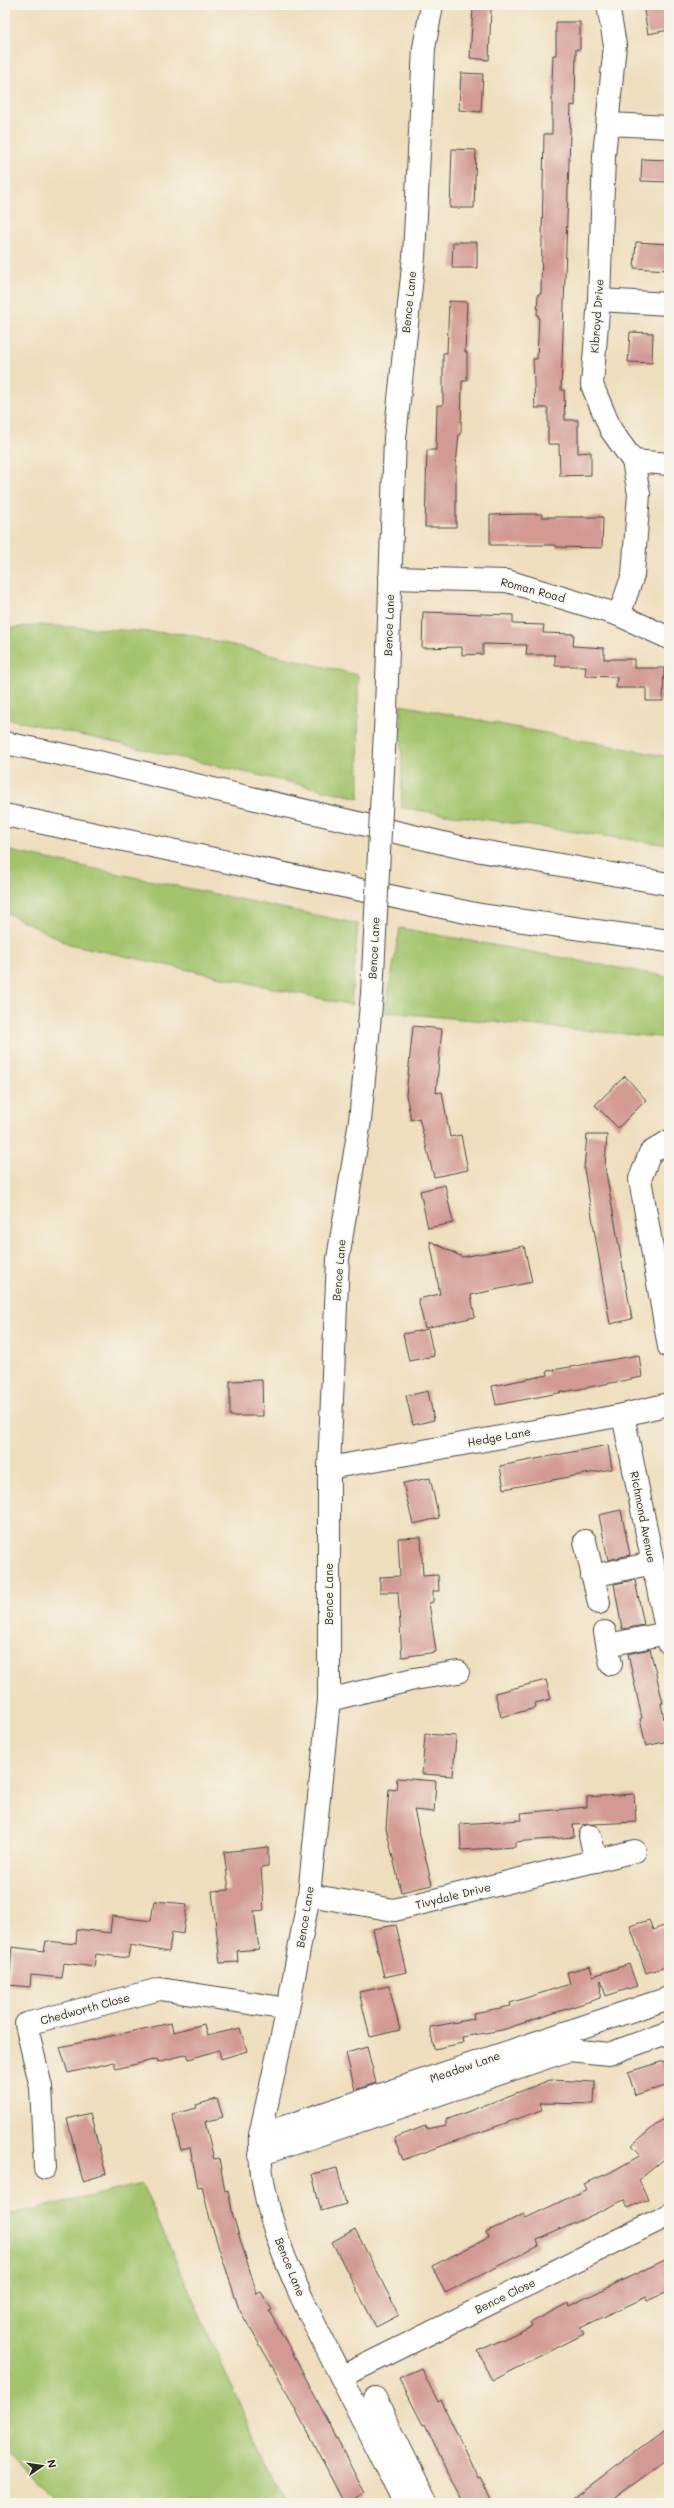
<svg xmlns="http://www.w3.org/2000/svg" width="674" height="2508" font-family="Mali,sans-serif">
  <style>
    .green { fill: #a3c46c; stroke: #67784c }
    .building { fill: #d29a93 }
    .lines { fill: none; stroke-linecap: round; stroke-linejoin: round }
    .minor-casing { stroke: #484641; stroke-width: 24 }
    .highway-casing { stroke: #484641; stroke-width: 24 }
    .minor { stroke: #fff; stroke-width: 22 }
    .highway { stroke: #fff; stroke-width: 22 }
    .minor-bridge-casing { stroke: #484641; stroke-width: 24; stroke-linecap: butt }
    .minor-bridge { stroke: #fff; stroke-width: 22 }
    .labels { text-anchor: middle; stroke-width: 3; stroke-linejoin: round; paint-order: stroke }
    .street-label { font-size: 11px; fill: #2b2b2b; stroke: #f7f3e8 }
  </style>
  <rect width="100%" height="100%" fill="#f7f3e8"/>
  <filter id="ink" filterUnits="userSpaceOnUse"><feTurbulence type="fractalNoise" baseFrequency=".025" numOctaves="2"/><feDisplacementMap in="SourceGraphic" scale="8" xChannelSelector="R" yChannelSelector="G"/><feConvolveMatrix kernelMatrix="1 2 1 2 8 2 1 2 1" color-interpolation-filters="sRGB"/></filter>
  <filter id="wash" filterUnits="userSpaceOnUse"><feTurbulence type="fractalNoise" baseFrequency=".012" numOctaves="4" result="noise"/><feDisplacementMap in="SourceGraphic" scale="16" xChannelSelector="R" yChannelSelector="G"/><feGaussianBlur stdDeviation="0.9" result="paint"/><feColorMatrix in="noise" values="0 0 0 0 0 0 0 0 0 0 0 0 0 0 0 0 0 1.4 0 .05"/><feComposite in="paint" operator="in"/></filter>
  <g filter="url(#wash)">
    <rect width="100%" height="100%" fill="#efdebe"/>
    <g class="green">
      <path d="M38 625 186 634 358 675 359 798 5 718V629Z"/>
      <path d="M401 705 669 757V845L402 808Z"/>
      <path d="M5 850 358 924 351 1005 69 944 5 912Z"/>
      <path d="M400 928 669 977V1038L385 1012Z"/>
      <path d="M142 2184 283 2503H56L5 2450V2216Z"/>
    </g>
    <g id="blocks">
      <g class="building">
        <path d="M643 5H667L669 30 648 34Z"/>
        <path d="M473 7 491 9 489 60 470 58Z"/>
        <path d="M556 22H580V49H576L575 106 571 105 561 390H564L565 420H578V453L591 452V475L560 476 559 444H548V408H535L533 359H537L539 316H537L538 294H541L544 134H552V83L553 55H556Z"/>
        <path d="M461 73 483 74 481 112 459 110Z"/>
        <path d="M452 149 476 150 474 208H450Z"/>
        <path d="M642 159 669 160V182L641 181Z"/>
        <path d="M453 242H477V268H452Z"/>
        <path d="M636 242 669 244V270L634 268Z"/>
        <path d="M449 301 467 302 465 352H467V381H462L461 433 459 434 456 465V527H425L427 450H436L437 405H443V353H447Z"/>
        <path d="M630 332 653 333 652 363 628 362Z"/>
        <path d="M526 514H542V517H603L602 548 556 547V545H490V515Z"/>
        <path d="M423 612 513 615V624L544 625 543 633 574 634 573 646 604 648V659H634V668H664L663 701H646V688H616L617 677 585 676 586 666H555V655H526L527 645 483 644V654L462 655V647L422 648Z"/>
        <path d="M413 1026 442 1029 436 1093 442 1092 450 1137 461 1135 468 1170 434 1177 419 1118 411 1120 406 1095Z"/>
        <path d="M625 1076 646 1100 618 1128 595 1105Z"/>
        <path d="M587 1135H607L605 1167 632 1319 610 1324 584 1169Z"/>
        <path d="M445 1185 453 1223 428 1228 420 1191Z"/>
        <path d="M430 1241 462 1257 524 1246 532 1282 471 1295 475 1317 425 1328 418 1299 440 1294Z"/>
        <path d="M428 1329 434 1356 409 1361 403 1334Z"/>
        <path d="M639 1355 642 1377 496 1405 492 1386 548 1375 547 1371Z"/>
        <path d="M262 1380 263 1416H230V1381Z"/>
        <path d="M428 1391 434 1420 413 1425 406 1396Z"/>
        <path d="M608 1445 612 1469 504 1489 500 1466Z"/>
        <path d="M430 1478 439 1518 413 1524 403 1483Z"/>
        <path d="M621 1510 630 1555 608 1560 599 1515Z"/>
        <path d="M421 1537 423 1576 438 1575 439 1591H433V1602L429 1603 436 1652 402 1657 398 1592H380V1577L400 1576 398 1538Z"/>
        <path d="M635 1580 644 1625 622 1629 614 1584Z"/>
        <path d="M650 1649 663 1703H661L668 1741 646 1746 640 1719 642 1718 628 1654Z"/>
        <path d="M546 1680 551 1699 535 1703 536 1708 501 1717 495 1693Z"/>
        <path d="M425 1734 456 1736 453 1776 422 1774Z"/>
        <path d="M397 1778 436 1781 434 1812 414 1810 432 1885 401 1892 386 1828 389 1789 396 1790Z"/>
        <path d="M634 1794 636 1822 573 1825 574 1837 515 1842V1847L461 1850 460 1824 522 1820 521 1813 587 1807V1797Z"/>
        <path d="M268 1847V1866L261 1867 264 1910 254 1911 259 1949 237 1951 238 1962 220 1963 212 1891 229 1890 224 1852Z"/>
        <path d="M154 1901 187 1904 183 1934 172 1932 169 1952 130 1945 128 1958 96 1954 94 1967 64 1963 62 1978 31 1975 30 1987 9 1985 12 1947 44 1951 46 1941 76 1944 77 1929 110 1933 112 1916 151 1921Z"/>
        <path d="M649 1920 653 1930 669 1924V1966L646 1973 630 1926Z"/>
        <path d="M396 1925 407 1972 384 1977 373 1929Z"/>
        <path d="M629 1964 637 1986 606 1996 601 1980 600 1998 502 2030 462 2037 463 2043 434 2049 430 2027 474 2019 473 2013 511 2006 510 2003 570 1984 567 1972 590 1966 593 1976Z"/>
        <path d="M389 1986 400 2030 370 2037 359 1992Z"/>
        <path d="M171 2023 173 2032 204 2024 207 2036 240 2028 247 2051 221 2059 219 2050 189 2059 187 2054 158 2062 157 2059 116 2069 114 2062 68 2073 60 2047Z"/>
        <path d="M367 2047 376 2083 355 2090 346 2053Z"/>
        <path d="M664 2061 669 2085 635 2095 628 2072Z"/>
        <path d="M550 2080 595 2082 594 2104 540 2103 542 2110 403 2160 394 2138 425 2126 426 2129 446 2125V2120Z"/>
        <path d="M217 2099 223 2117 205 2122 214 2159 219 2158 225 2191 228 2190 233 2216 257 2294 261 2292 272 2310 269 2311 296 2359 365 2494 347 2503H344L283 2385 239 2309 210 2220 202 2186 198 2187 190 2148 181 2150 172 2114 197 2108 196 2105Z"/>
        <path d="M90 2113 106 2174 83 2181 67 2119Z"/>
        <path d="M669 2114V2155L639 2180 648 2199 628 2208 624 2200 586 2218 537 2240 539 2246 445 2293 432 2266 488 2238 486 2232 524 2214 526 2218 587 2189 584 2184 611 2172 641 2155 632 2145Z"/>
        <path d="M337 2168 346 2204 321 2211 312 2174Z"/>
        <path d="M355 2229 399 2315 376 2327 332 2242Z"/>
        <path d="M669 2258V2291L647 2301 646 2297 580 2328 584 2334 492 2381 478 2351 532 2326 530 2323 568 2303 569 2306Z"/>
        <path d="M421 2368 438 2402 441 2400 478 2478 480 2477 493 2503H464L447 2473 425 2424 423 2425 399 2378Z"/>
        <path d="M669 2426V2458L608 2503H567Z"/>
      </g>
    </g>
  </g>
  <g filter="url(#ink)">
    <use href="#blocks" fill-opacity="0" stroke="#484641" stroke-width="1"/>
    <g class="lines">
      <g class="minor-casing">
        <g id="minor">
          <path d="M608 5 615 45 604 156 599 300 592 385 611 430 633 461 639 494 633 575 619 615"/>
          <path d="M609 124 669 127"/>
          <path d="M599 300 669 304"/>
          <path d="M633 461 669 464"/>
          <path d="M390 578 507 581 619 615 669 638"/>
          <path d="M386 710 395 438 414 257 424 48 432 5"/>
          <path d="M372 994 360 1121 338 1259 329 1468V1700L309 1895 288 2009 260 2135C257 2216 301 2297 336 2367 359 2412 382 2458 404 2503"/>
          <path d="M669 1141 650 1153 640 1179 669 1347"/>
          <path d="M623 1415 669 1643"/>
          <path d="M329 1468 623 1415 669 1404"/>
          <path d="M585 1541 599 1603"/>
          <path d="M592 1576 653 1563"/>
          <path d="M605 1632 611 1664"/>
          <path d="M608 1645 667 1633"/>
          <path d="M329 1700 414 1679 458 1672"/>
          <path d="M590 1836 596 1861"/>
          <path d="M309 1895 394 1910 635 1851"/>
          <path d="M260 2135 669 1998"/>
          <path d="M259 2155 569 2050 609 2054 669 2032"/>
          <path d="M45 2168 41 2087 26 2024 160 1989 288 2009"/>
          <path d="M341 2377 669 2215"/>
          <path d="M375 2398 427 2503"/>
        </g>
      </g>
      <g class="highway-casing">
        <g id="highway">
          <path d="M5 743 94 761 464 848 669 884"/>
          <path d="M5 815 480 915 669 941"/>
        </g>
      </g>
      <use href="#minor" class="minor"/>
      <use href="#highway" class="highway"/>
      <g class="minor-bridge-casing">
        <path id="minor-bridge" d="M372 994 386 710"/>
      </g>
      <use href="#minor-bridge" class="minor-bridge"/>
    </g>
  </g>
  <g class="labels">
    <g class="street-label">
      <text transform="translate(409 302) rotate(-84)" y="4">Bence Lane</text>
      <text transform="translate(597 316) rotate(-86)" y="4">Kibroyd Drive</text>
      <text transform="translate(533 590) rotate(15)" y="4">Roman Road</text>
      <text transform="translate(389 625) rotate(-88)" y="4">Bence Lane</text>
      <text transform="translate(374 948) rotate(-87)" y="4">Bence Lane</text>
      <text transform="translate(339 1270) rotate(-85)" y="4">Bence Lane</text>
      <text transform="translate(499 1437) rotate(-10)" y="4">Hedge Lane</text>
      <text transform="translate(643 1517) rotate(79)" y="4">Richmond Avenue</text>
      <text transform="translate(329 1594) rotate(-90)" y="4">Bence Lane</text>
      <text transform="translate(453 1896) rotate(-14)" y="4">Tivydale Drive</text>
      <text transform="translate(305 1917) rotate(-81)" y="4">Bence Lane</text>
      <text transform="translate(85 2009) rotate(-15)" y="4">Chedworth Close</text>
      <text transform="translate(465 2067) rotate(-19)" y="4">Meadow Lane</text>
      <text transform="translate(290 2267) rotate(68)" y="4">Bence Lane</text>
      <text transform="translate(505 2296) rotate(-26)" y="4">Bence Close</text>
    </g>
  </g>
  <rect width="674" height="2508" fill="none" stroke="#f7f3e8" stroke-width="20"/>
  <g transform="translate(42 2466) rotate(77)" stroke="#f7f3e8" stroke-width="3" paint-order="stroke">
  <path d="M0-3L7 15L0 10L-7 15Z" fill="#2b2b2b"/>
  <text y="-6" font-size="11" font-weight="bold" text-anchor="middle" fill="#2b2b2b">N</text>
  </g>
</svg>
